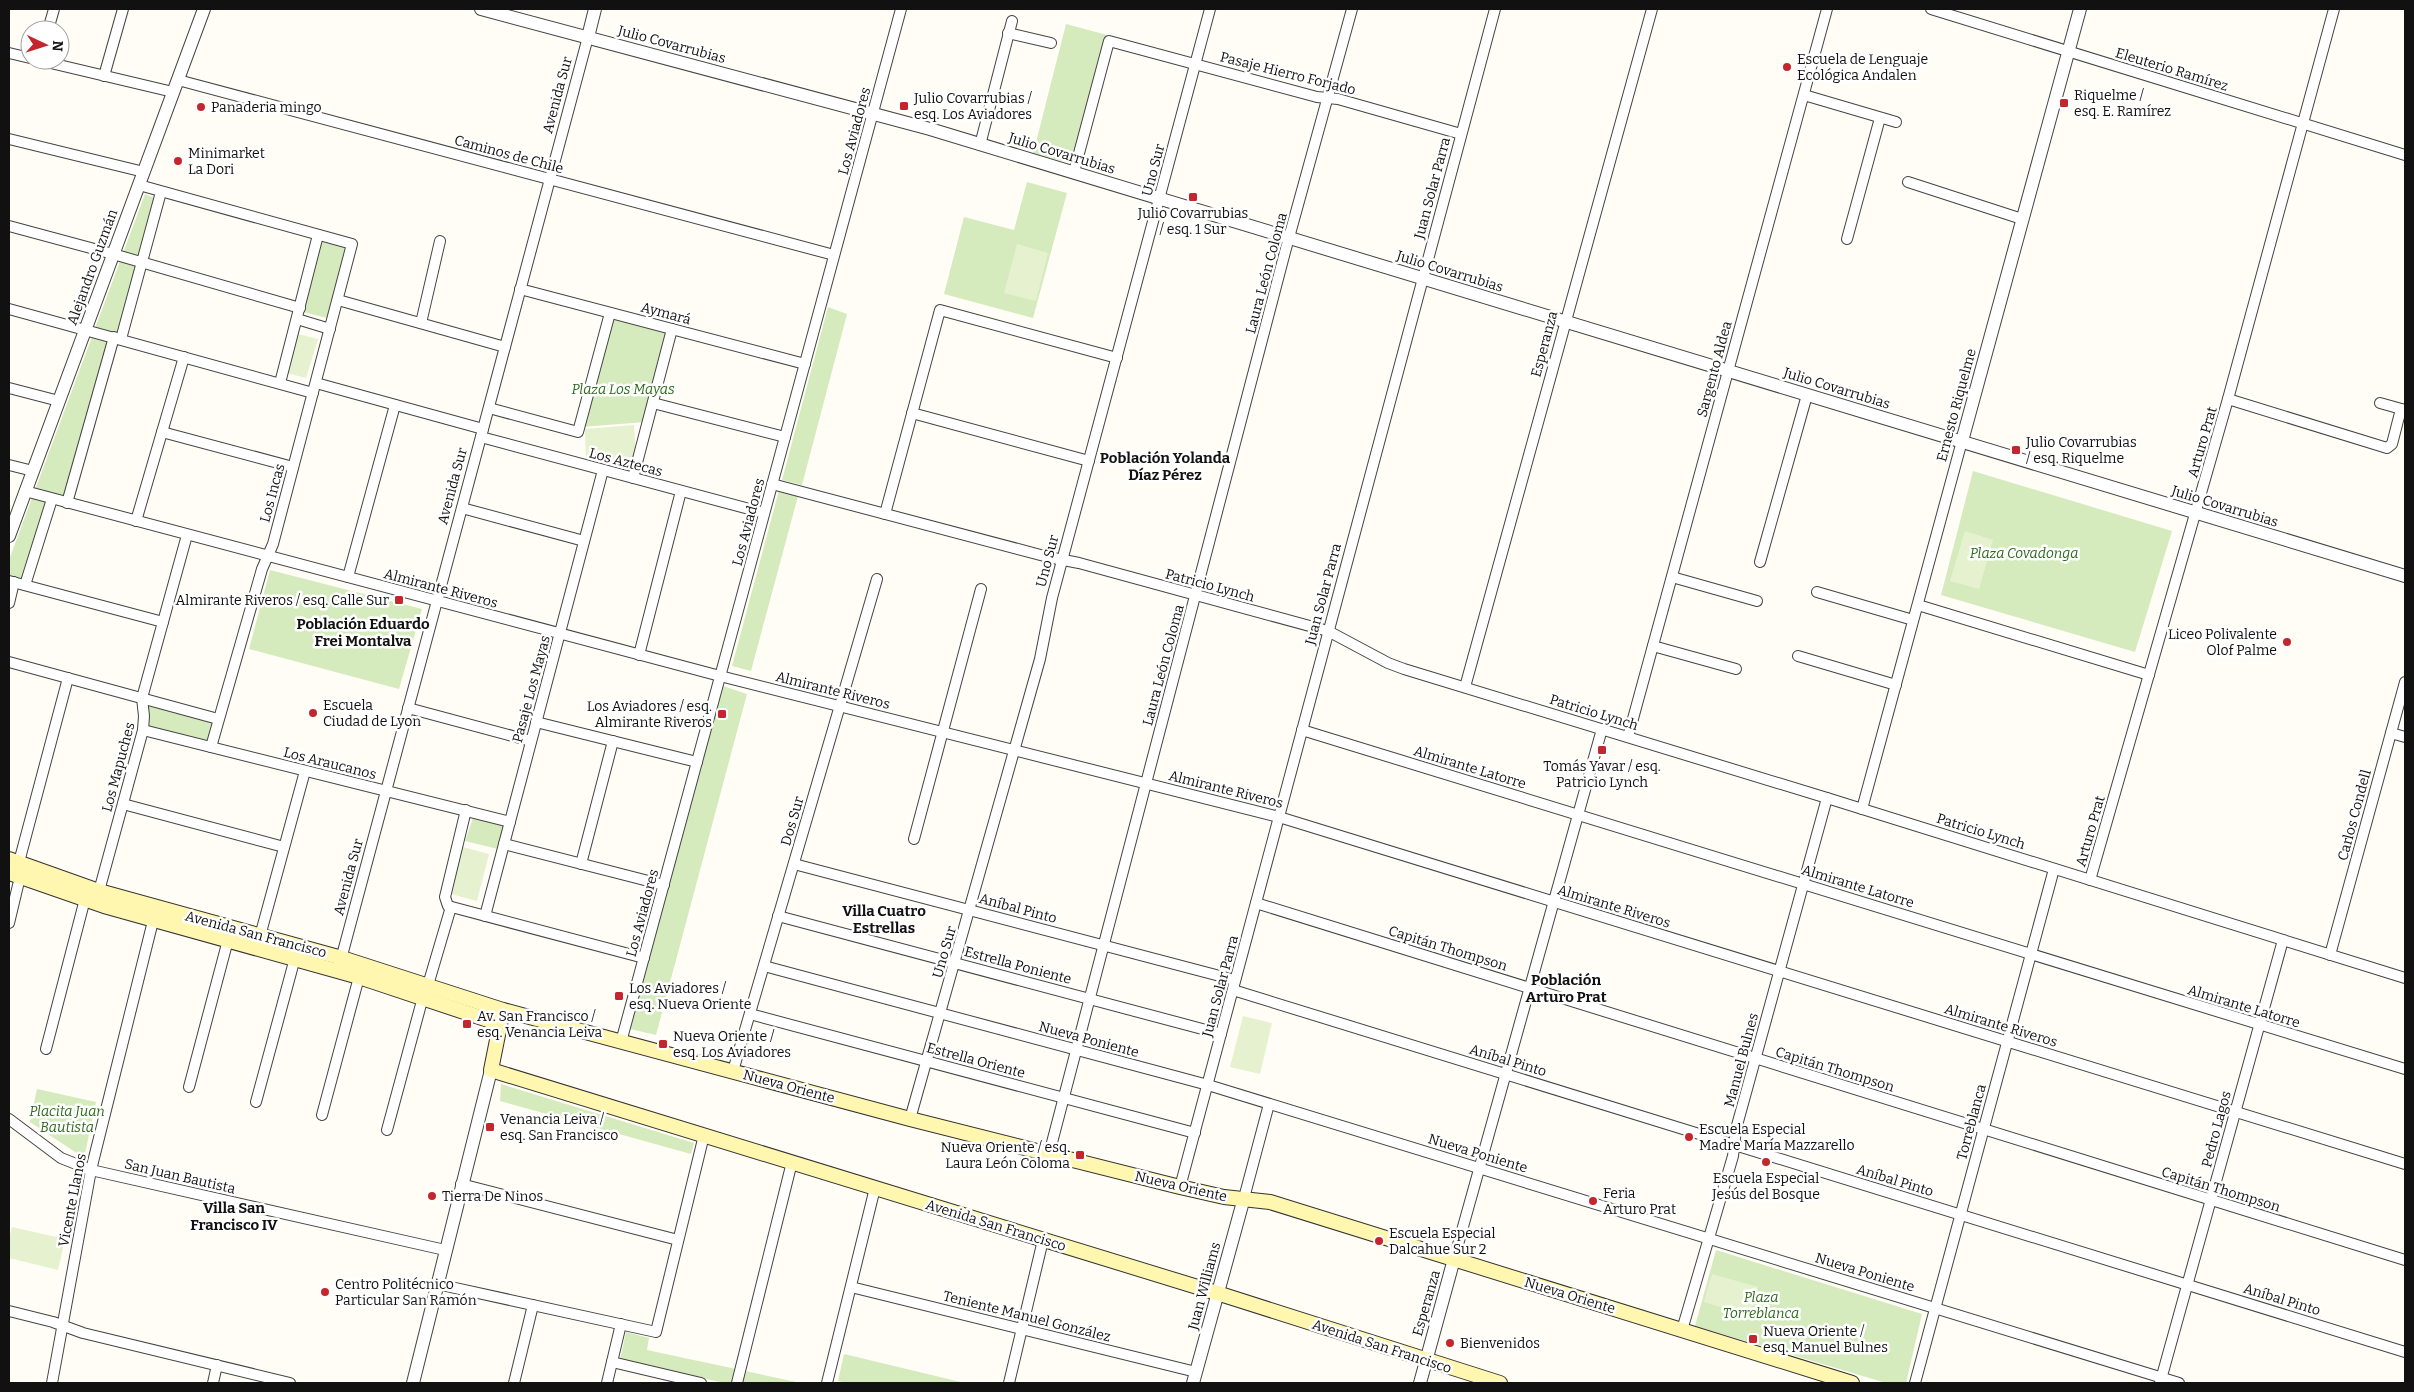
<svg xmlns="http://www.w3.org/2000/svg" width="2414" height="1392" font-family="Bitter,serif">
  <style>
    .green { fill: #d5ebbd }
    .pitch { fill: #e6f2cf }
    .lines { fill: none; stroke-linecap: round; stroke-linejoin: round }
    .minor-casing { stroke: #444; stroke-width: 12 }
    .tertiary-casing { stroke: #444; stroke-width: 14 }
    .secondary-casing { stroke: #333; stroke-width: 16 }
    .minor { stroke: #fff; stroke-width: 10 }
    .tertiary { stroke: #fff; stroke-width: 12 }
    .secondary { stroke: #fff6b0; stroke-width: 14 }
    .poi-dot { fill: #c4262e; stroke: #fff; stroke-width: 2 }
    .labels { text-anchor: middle; stroke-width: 5; stroke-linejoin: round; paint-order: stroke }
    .street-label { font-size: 14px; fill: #111; stroke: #fff }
    .poi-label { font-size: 14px; fill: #111; stroke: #fff; text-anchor: start }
    .park-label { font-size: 14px; font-style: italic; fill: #2f6b1f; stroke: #fff }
    .neighbourhood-label { font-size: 15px; font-weight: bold; fill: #111; stroke: #fff }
  </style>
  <rect width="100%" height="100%" fill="#fffdf5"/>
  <g class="green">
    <path d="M1066 24 1107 35 1074 164 1033 154Z"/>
    <path d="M1027 182 1067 193 1033 318 944 294 964 217 1014 230Z"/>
    <path d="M145 194 156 199 119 334 65 497 52 493 23 583 9 594V560Z"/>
    <path d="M321 241 345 248 327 318 303 312Z"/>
    <path d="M828 307 847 314 802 485 782 480Z"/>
    <path d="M611 315 670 331 646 422 580 427Z"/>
    <path d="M1973 471 2172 531 2135 652 1941 595Z"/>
    <path d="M779 490 798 496 751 671 732 666Z"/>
    <path d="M270 570 422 609 399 689 249 649Z"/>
    <path d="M723 686 747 694 656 1035 630 1029Z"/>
    <path d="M146 703 215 722 209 744 148 729Z"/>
    <path d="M473 818 504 826 498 849 465 841Z"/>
    <path d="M501 1084 694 1143 691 1154 500 1101Z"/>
    <path d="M37 1089 96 1102 84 1158 30 1122Z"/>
    <path d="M1716 1250 1922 1314 1906 1383H1886L1695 1326Z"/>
    <path d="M626 1332 649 1338 647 1350 801 1383H725L620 1360Z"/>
    <path d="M844 1354 965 1383H847L838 1381Z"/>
  </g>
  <g class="pitch">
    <path d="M1017 244 1048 253 1036 301 1004 293Z"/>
    <path d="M298 334 318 339 306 378 287 373Z"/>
    <path d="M634 425 636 457 586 462 585 429Z"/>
    <path d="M1965 531 1993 540 1979 589 1950 581Z"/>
    <path d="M463 847 489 854 477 901 451 894Z"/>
    <path d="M1243 1016 1272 1023 1260 1074 1230 1067Z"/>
    <path d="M12 1227 65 1239 58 1270 9 1258V1240Z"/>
    <path d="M1712 1274 1758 1287 1750 1316 1704 1302Z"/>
  </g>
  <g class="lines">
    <g class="minor-casing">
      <g id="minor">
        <path d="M1931 9 2405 155"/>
        <path d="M48 30 54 9"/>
        <path d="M1008 33 1051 43"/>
        <path d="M9 53 30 58"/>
        <path d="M38 60 173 92"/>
        <path d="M104 76 123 9"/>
        <path d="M178 80 834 255"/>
        <path d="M1804 95 1896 122"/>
        <path d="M9 139 144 172"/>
        <path d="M980 145 1012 21"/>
        <path d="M1074 172 1109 41 1317 97 1338 99 1461 134"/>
        <path d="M1908 182 2022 219"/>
        <path d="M139 185 352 244 273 544 262 569 211 747"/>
        <path d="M9 226 113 254 300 308"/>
        <path d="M1847 239 1880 118"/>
        <path d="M520 289 805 364"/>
        <path d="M338 300 505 347"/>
        <path d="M9 309 313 393"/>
        <path d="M297 319 330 329"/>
        <path d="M421 323 440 241"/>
        <path d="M121 339 161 192"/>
        <path d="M280 383 318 235"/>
        <path d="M316 383 483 429"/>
        <path d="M9 388 59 401"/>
        <path d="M2228 399 2387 448 2392 444 2401 409"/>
        <path d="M653 403 785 437"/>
        <path d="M2380 403 2405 410"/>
        <path d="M489 408 578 432 610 313"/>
        <path d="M912 413 1089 461"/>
        <path d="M162 432 293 467"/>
        <path d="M481 437 764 513"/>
        <path d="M9 465 33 471"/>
        <path d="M633 478 672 329"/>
        <path d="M772 484 1048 557 1079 563 1328 631 1388 663 1404 669 1827 798 2405 978"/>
        <path d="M25 491 720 676 1279 817 2405 1164"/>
        <path d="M67 503 114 337"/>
        <path d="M462 508 584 541"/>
        <path d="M885 514 940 310 1117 358"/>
        <path d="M136 521 184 357"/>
        <path d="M1760 562 1807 395"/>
        <path d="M348 577 395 405"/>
        <path d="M1672 577 1757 601"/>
        <path d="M9 581 163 622"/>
        <path d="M25 585 52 499"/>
        <path d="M1817 592 1913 620"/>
        <path d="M9 603 14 582"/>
        <path d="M1918 605 2149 675"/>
        <path d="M1653 646 1736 669"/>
        <path d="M639 655 681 491"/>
        <path d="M1798 656 1896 685"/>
        <path d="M9 662 218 719"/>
        <path d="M1465 687 1652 9"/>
        <path d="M408 708 531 741"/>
        <path d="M536 722 697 762"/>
        <path d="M143 730 510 822"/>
        <path d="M1302 730 2405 1069"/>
        <path d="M2391 733 2405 737"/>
        <path d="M1628 737 1827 9"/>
        <path d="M123 804 284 847"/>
        <path d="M1862 809 1962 441"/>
        <path d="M466 810 445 897 448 906 644 958"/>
        <path d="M914 839 981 589"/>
        <path d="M504 844 664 885"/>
        <path d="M19 862 68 678"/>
        <path d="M581 864 613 741"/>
        <path d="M794 864 1235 980"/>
        <path d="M2090 880 2228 399 2334 9"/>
        <path d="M99 891 143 730 144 716 142 698 187 535"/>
        <path d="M1256 903 2405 1260"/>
        <path d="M485 916 603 470"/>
        <path d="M778 916 1221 1034"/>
        <path d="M9 923 20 877"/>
        <path d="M260 936 305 771"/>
        <path d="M2330 955 2405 682"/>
        <path d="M340 963 588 37"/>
        <path d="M764 966 1208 1085 2179 1383"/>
        <path d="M428 985 451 907"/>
        <path d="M1233 990 2405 1352"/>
        <path d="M750 1014 1195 1133"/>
        <path d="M621 1042 901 9"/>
        <path d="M46 1049 85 899"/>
        <path d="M733 1071 877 579"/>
        <path d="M189 1087 228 940"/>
        <path d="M256 1102 295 958"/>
        <path d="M322 1115 359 977"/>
        <path d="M9 1119 61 1158 91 1170 445 1250"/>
        <path d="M910 1119 1040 659 1052 598 1210 9"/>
        <path d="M387 1130 423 997"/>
        <path d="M1049 1154 1285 252 1352 9"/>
        <path d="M461 1184 678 1240"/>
        <path d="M1180 1187 1495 9"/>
        <path d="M1244 1198 1269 1104"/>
        <path d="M1454 1259 1602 729"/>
        <path d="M437 1284 656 1332 704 1135"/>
        <path d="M851 1287 1196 1372"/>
        <path d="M9 1311 53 1322 83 1333 290 1383"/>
        <path d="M1682 1330 1733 1156 1736 1129 1827 798"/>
        <path d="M612 1362 701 1383"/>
        <path d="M52 1383 91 1170 155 913"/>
        <path d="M213 1383 217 1365"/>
        <path d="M514 1383 533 1305"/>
        <path d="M607 1383 621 1324"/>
        <path d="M737 1383 792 1162"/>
        <path d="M827 1383 875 1188"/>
        <path d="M1009 1383 1043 1240"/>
        <path d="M1915 1383 2054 869"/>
        <path d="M2160 1383 2283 940"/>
      </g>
    </g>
    <g class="tertiary-casing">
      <g id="tertiary">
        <path d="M481 9 930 129 2405 576"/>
        <path d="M588 37 595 9"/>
        <path d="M1962 441 2080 9"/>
        <path d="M9 536 204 9"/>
        <path d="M413 1383 491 1070"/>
        <path d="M1193 1383 1244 1198"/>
        <path d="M1420 1383 1454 1259"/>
      </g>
    </g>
    <g class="secondary-casing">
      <g id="secondary">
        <path d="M9 859 99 891 342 958 503 1010 910 1119 1180 1187 1224 1197 1270 1202 1852 1383"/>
        <path d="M9 873 104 906 359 977 500 1024"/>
        <path d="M503 1010 491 1070 1217 1293 1500 1383"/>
      </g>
    </g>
    <use href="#minor" class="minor"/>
    <use href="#tertiary" class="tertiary"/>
    <use href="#secondary" class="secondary"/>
  </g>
  <g class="poi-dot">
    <circle cx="1787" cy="67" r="5"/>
    <rect x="2059" y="98" width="10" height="10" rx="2.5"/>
    <rect x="899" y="101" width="10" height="10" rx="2.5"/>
    <circle cx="201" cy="107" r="5"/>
    <circle cx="178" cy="161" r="5"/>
    <rect x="1188" y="192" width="10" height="10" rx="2.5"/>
    <rect x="2011" y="445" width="10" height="10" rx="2.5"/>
    <rect x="394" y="595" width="10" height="10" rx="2.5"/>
    <circle cx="2287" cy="642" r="5"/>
    <circle cx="313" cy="713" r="5"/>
    <rect x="717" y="709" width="10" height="10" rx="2.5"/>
    <rect x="1597" y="745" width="10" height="10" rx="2.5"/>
    <rect x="614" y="991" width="10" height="10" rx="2.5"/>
    <rect x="462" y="1019" width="10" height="10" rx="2.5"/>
    <rect x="658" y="1039" width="10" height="10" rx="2.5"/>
    <rect x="485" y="1122" width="10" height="10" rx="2.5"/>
    <circle cx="1689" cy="1137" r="5"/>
    <rect x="1075" y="1150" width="10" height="10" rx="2.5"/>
    <circle cx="1766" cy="1162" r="5"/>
    <circle cx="432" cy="1196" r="5"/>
    <circle cx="1593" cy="1201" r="5"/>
    <circle cx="1379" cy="1241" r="5"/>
    <circle cx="325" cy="1292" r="5"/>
    <rect x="1748" y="1334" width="10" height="10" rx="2.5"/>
    <circle cx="1450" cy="1343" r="5"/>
  </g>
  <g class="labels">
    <g class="street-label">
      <text transform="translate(672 44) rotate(15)" y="5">Julio Covarrubias</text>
      <text transform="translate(2172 69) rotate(17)" y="5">Eleuterio Ramírez</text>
      <text transform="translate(1288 73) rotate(14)" y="5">Pasaje Hierro Forjado</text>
      <text transform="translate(557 95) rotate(-75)" y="5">Avenida Sur</text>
      <text transform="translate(854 131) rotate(-75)" y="5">Los Aviadores</text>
      <text transform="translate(1062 153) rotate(17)" y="5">Julio Covarrubias</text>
      <text transform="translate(509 154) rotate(15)" y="5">Caminos de Chile</text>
      <text transform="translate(1153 170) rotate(-75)" y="5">Uno Sur</text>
      <text transform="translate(1432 188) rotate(-75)" y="5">Juan Solar Parra</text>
      <text transform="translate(92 267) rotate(-70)" y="5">Alejandro Guzmán</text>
      <text transform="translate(1450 271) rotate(17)" y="5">Julio Covarrubias</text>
      <text transform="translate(1266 273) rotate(-75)" y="5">Laura León Coloma</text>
      <text transform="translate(666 313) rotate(15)" y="5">Aymará</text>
      <text transform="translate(1544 344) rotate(-75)" y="5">Esperanza</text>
      <text transform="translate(1714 369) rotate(-75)" y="5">Sargento Aldea</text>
      <text transform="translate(1837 388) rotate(17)" y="5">Julio Covarrubias</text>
      <text transform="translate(1956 405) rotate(-75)" y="5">Ernesto Riquelme</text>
      <text transform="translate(2202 442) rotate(-74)" y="5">Arturo Prat</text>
      <text transform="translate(626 462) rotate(15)" y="5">Los Aztecas</text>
      <text transform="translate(452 486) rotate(-75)" y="5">Avenida Sur</text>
      <text transform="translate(272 493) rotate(-75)" y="5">Los Incas</text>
      <text transform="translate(2225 506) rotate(17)" y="5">Julio Covarrubias</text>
      <text transform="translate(748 522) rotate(-75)" y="5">Los Aviadores</text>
      <text transform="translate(1047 561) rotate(-75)" y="5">Uno Sur</text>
      <text transform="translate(1210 585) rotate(15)" y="5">Patricio Lynch</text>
      <text transform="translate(441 588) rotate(15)" y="5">Almirante Riveros</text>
      <text transform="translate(1323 594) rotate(-75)" y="5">Juan Solar Parra</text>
      <text transform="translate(1163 665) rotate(-75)" y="5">Laura León Coloma</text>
      <text transform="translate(531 689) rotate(-75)" y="5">Pasaje Los Mayas</text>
      <text transform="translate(833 690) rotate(14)" y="5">Almirante Riveros</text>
      <text transform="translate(1594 712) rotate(17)" y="5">Patricio Lynch</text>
      <text transform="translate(330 763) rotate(14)" y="5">Los Araucanos</text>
      <text transform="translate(118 767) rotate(-75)" y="5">Los Mapuches</text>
      <text transform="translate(1470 767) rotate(17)" y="5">Almirante Latorre</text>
      <text transform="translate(1226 789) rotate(14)" y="5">Almirante Riveros</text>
      <text transform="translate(2354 815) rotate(-75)" y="5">Carlos Condell</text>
      <text transform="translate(792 821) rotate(-74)" y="5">Dos Sur</text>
      <text transform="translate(1981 831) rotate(17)" y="5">Patricio Lynch</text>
      <text transform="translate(2090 831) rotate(-74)" y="5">Arturo Prat</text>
      <text transform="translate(348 877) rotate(-75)" y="5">Avenida Sur</text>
      <text transform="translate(1858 886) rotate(17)" y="5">Almirante Latorre</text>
      <text transform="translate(1614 906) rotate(17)" y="5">Almirante Riveros</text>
      <text transform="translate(1018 908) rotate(15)" y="5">Aníbal Pinto</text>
      <text transform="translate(642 913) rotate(-75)" y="5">Los Aviadores</text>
      <text transform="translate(256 934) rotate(15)" y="5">Avenida San Francisco</text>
      <text transform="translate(1448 948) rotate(17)" y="5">Capitán Thompson</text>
      <text transform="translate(944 952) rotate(-74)" y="5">Uno Sur</text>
      <text transform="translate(1018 965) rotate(15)" y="5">Estrella Poniente</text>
      <text transform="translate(1220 986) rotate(-75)" y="5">Juan Solar Parra</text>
      <text transform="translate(2244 1006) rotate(17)" y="5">Almirante Latorre</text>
      <text transform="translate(2001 1025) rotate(17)" y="5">Almirante Riveros</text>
      <text transform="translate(1089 1039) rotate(15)" y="5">Nueva Poniente</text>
      <text transform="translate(976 1060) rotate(15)" y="5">Estrella Oriente</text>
      <text transform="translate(1508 1060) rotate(17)" y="5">Aníbal Pinto</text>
      <text transform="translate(1741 1060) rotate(-75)" y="5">Manuel Bulnes</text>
      <text transform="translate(1835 1069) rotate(17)" y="5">Capitán Thompson</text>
      <text transform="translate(789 1086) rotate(15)" y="5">Nueva Oriente</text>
      <text transform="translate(1971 1122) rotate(-75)" y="5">Torreblanca</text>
      <text transform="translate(2216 1129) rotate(-75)" y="5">Pedro Lagos</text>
      <text transform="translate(1478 1153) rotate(17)" y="5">Nueva Poniente</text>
      <text transform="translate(180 1176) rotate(13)" y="5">San Juan Bautista</text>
      <text transform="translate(1895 1180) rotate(17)" y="5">Aníbal Pinto</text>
      <text transform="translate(1181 1186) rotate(13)" y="5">Nueva Oriente</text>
      <text transform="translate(2221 1189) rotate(17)" y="5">Capitán Thompson</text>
      <text transform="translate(72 1200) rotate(-79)" y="5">Vicente Llanos</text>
      <text transform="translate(996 1225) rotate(17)" y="5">Avenida San Francisco</text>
      <text transform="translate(1865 1272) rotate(17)" y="5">Nueva Poniente</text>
      <text transform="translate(1204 1286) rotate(-75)" y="5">Juan Williams</text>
      <text transform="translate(1570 1295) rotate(17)" y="5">Nueva Oriente</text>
      <text transform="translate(2282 1299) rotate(17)" y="5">Aníbal Pinto</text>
      <text transform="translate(1426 1303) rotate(-74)" y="5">Esperanza</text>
      <text transform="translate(1027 1316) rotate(14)" y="5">Teniente Manuel González</text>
      <text transform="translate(1382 1346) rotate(18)" y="5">Avenida San Francisco</text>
    </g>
    <g class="poi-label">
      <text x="1797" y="64">Escuela de Lenguaje<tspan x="1797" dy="16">Ecológica Andalen</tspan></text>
      <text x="2074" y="100">Riquelme /<tspan x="2074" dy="16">esq. E. Ramírez</tspan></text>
      <text x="914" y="103">Julio Covarrubias /<tspan x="914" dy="16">esq. Los Aviadores</tspan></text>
      <text x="211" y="112">Panaderia mingo</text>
      <text x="188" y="158">Minimarket<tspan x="188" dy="16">La Dori</tspan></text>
      <text x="1193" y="218" text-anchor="middle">Julio Covarrubias<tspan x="1193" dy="16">/ esq. 1 Sur</tspan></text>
      <text x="2026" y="447">Julio Covarrubias<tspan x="2026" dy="16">/ esq. Riquelme</tspan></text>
      <text x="389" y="605" text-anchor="end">Almirante Riveros / esq. Calle Sur</text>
      <text x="2277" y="639" text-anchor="end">Liceo Polivalente<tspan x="2277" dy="16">Olof Palme</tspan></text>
      <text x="323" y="710">Escuela<tspan x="323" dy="16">Ciudad de Lyon</tspan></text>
      <text x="712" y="711" text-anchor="end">Los Aviadores / esq.<tspan x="712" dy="16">Almirante Riveros</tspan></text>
      <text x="1602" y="771" text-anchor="middle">Tomás Yavar / esq.<tspan x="1602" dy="16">Patricio Lynch</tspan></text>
      <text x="629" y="993">Los Aviadores /<tspan x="629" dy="16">esq. Nueva Oriente</tspan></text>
      <text x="477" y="1021">Av. San Francisco /<tspan x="477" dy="16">esq. Venancia Leiva</tspan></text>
      <text x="673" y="1041">Nueva Oriente /<tspan x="673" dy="16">esq. Los Aviadores</tspan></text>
      <text x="500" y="1124">Venancia Leiva /<tspan x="500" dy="16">esq. San Francisco</tspan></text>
      <text x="1699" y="1134">Escuela Especial<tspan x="1699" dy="16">Madre María Mazzarello</tspan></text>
      <text x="1070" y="1152" text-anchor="end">Nueva Oriente / esq.<tspan x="1070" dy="16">Laura León Coloma</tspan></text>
      <text x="1766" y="1183" text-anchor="middle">Escuela Especial<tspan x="1766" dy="16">Jesús del Bosque</tspan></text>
      <text x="1603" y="1198">Feria<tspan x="1603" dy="16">Arturo Prat</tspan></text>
      <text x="442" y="1201">Tierra De Ninos</text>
      <text x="1389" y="1238">Escuela Especial<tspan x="1389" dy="16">Dalcahue Sur 2</tspan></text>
      <text x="335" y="1289">Centro Politécnico<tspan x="335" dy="16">Particular San Ramón</tspan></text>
      <text x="1763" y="1336">Nueva Oriente /<tspan x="1763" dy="16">esq. Manuel Bulnes</tspan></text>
      <text x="1460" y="1348">Bienvenidos</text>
    </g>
    <g class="park-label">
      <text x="623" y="394">Plaza Los Mayas</text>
      <text x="2024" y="558">Plaza Covadonga</text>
      <text x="67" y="1116">Placita Juan<tspan x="67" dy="16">Bautista</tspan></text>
      <text x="1761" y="1302">Plaza<tspan x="1761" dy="16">Torreblanca</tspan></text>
    </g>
    <g class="neighbourhood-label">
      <text x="1165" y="463">Población Yolanda<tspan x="1165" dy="17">Díaz Pérez</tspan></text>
      <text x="363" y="629">Población Eduardo<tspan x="363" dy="17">Frei Montalva</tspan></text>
      <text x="884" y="916">Villa Cuatro<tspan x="884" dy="17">Estrellas</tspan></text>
      <text x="1566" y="985">Población<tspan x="1566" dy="17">Arturo Prat</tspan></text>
      <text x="234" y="1213">Villa San<tspan x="234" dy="17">Francisco IV</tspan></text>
    </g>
  </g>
  <rect width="2414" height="1392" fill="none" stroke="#111111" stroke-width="20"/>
  <g transform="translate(45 45) rotate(94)"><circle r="24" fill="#ffffff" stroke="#a0a0a0"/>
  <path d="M0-4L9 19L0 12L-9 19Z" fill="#c4262e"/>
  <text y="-8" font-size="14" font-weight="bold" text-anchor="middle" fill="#111111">N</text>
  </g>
</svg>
